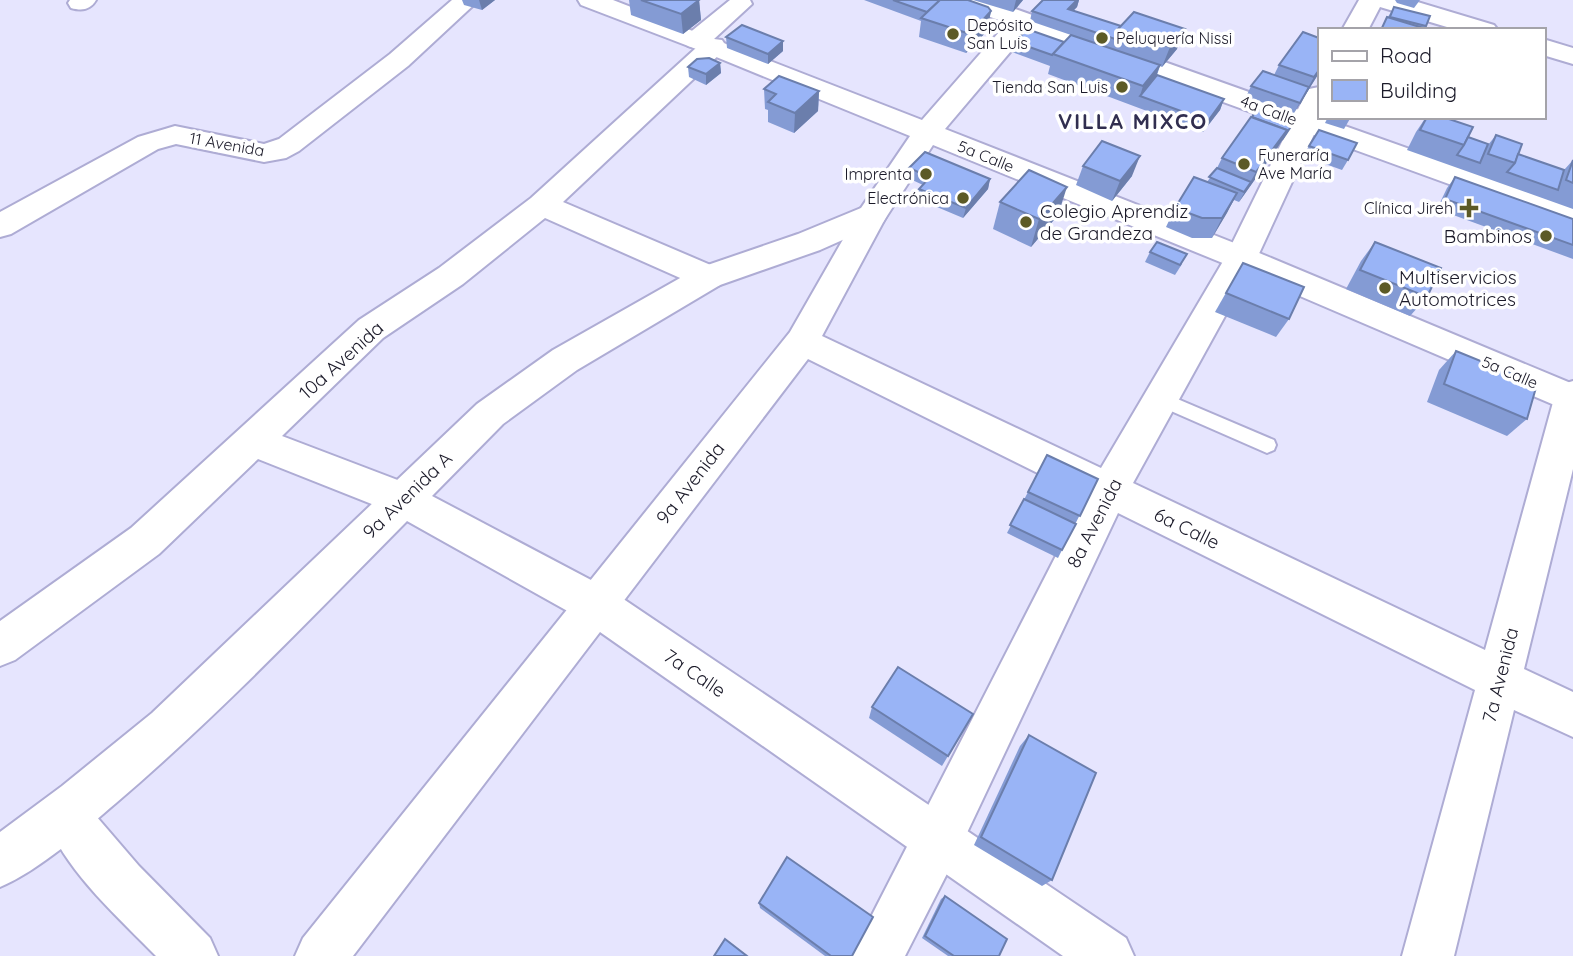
<svg xmlns="http://www.w3.org/2000/svg" width="1573" height="956" font-family="Quicksand,sans-serif">
  <style>
    .lines { fill: none; stroke-linecap: round; stroke-linejoin: round }
    .service-casing { stroke: #aeacd4; stroke-width: 4 }
    .minor-casing { stroke: #aeacd4; stroke-width: 4 }
    .tertiary-casing { stroke: #aeacd4; stroke-width: 4 }
    .service { fill: #fff; fill-rule: evenodd }
    .minor { fill: #fff; fill-rule: evenodd }
    .tertiary { fill: #fff; fill-rule: evenodd }
    .wall { fill: #849bd4 }
    .shaded-wall { fill: #6b7eac }
    .building { fill: #99b4f6; stroke: #6b7eac; stroke-width: 2 }
    .poi-dot { fill: #5c5a26; stroke: #fff; stroke-width: 2.5 }
    .labels { text-anchor: middle; stroke-width: 7; stroke-linejoin: round; paint-order: stroke }
    .far-poi-label { font-size: 16px; fill: #1b1a29; stroke: #fff; text-anchor: end }
    .far-street-label { font-size: 16px; fill: #1b1a29; stroke: #fff }
    .poi-label { font-size: 19px; fill: #1b1a29; stroke: #fff; text-anchor: start }
    .street-label { font-size: 19px; fill: #1b1a29; stroke: #fff }
    .far-district-label { font-size: 21px; font-weight: bold; letter-spacing: 2px; fill: #312e4f; stroke: #fff }
  </style>
  <rect width="100%" height="100%" fill="#e6e5fe"/>
  <g class="lines">
    <g class="service-casing">
      <path id="service" d="M1161 392 1274 440 1276 445 1274 450 1267 453 1155 404 1152 399 1155 394Z"/>
    </g>
    <g class="minor-casing">
      <g id="minor">
        <path d="M70 0H96C90 10 82 11 71 8L68 3Z"/>
        <path d="M452 0H479L408 66 299 151 286 158 264 162 176 144 158 149 11 234 0 237V212L138 137 165 129 175 126 264 144 279 139 390 54Z"/>
        <path d="M730 0H750L752 4 714 39 722 40 726 46 722 52 563 202 720 269 724 277 720 285 708 289 696 285 545 218 463 284 383 338 282 436 416 487 422 499 416 511 402 516 258 459 159 554 15 660 0 666V621L131 528 359 320 439 268 531 198 696 48 688 46 684 40 688 34Z"/>
        <path d="M1359 0H1411L1494 25 1498 30H1457L1380 7 1368 30H1342Z"/>
        <path d="M1543 39 1573 48V64L1543 55Z"/>
        <path d="M1319 87V117H1322L1257 258 1133 483 1485 650 1555 395 1560 385 1573 381V469L1524 669 1573 692V737L1514 710 1454 956H1402L1475 690 1118 513 956 856 905 956H851L1086 497 808 359 353 956H295L303 938 790 332 861 208 872 205 883 208 887 215 822 336 1101 468 1225 258 1305 95 1309 89Z"/>
        <path d="M73 802 90 809 139 866 210 938 218 956H156C120 919 69 874 49 826L56 809Z"/>
      </g>
    </g>
    <g class="tertiary-casing">
      <path id="tertiary" d="M578 0H613L922 120 1007 23 957 5 954 0H990L1573 207V229L1028 31 945 129 1252 250 1573 384V413L1230 266 933 145 883 222 820 250 720 285 577 370 503 424 432 496 610 590 1126 938 1134 956H1063L580 618 407 521C312 617 219 715 116 803 83 831 40 870 0 887V832L62 786 152 713 477 404 553 350 696 269 798 234 861 208 910 136 704 52 581 5Z"/>
    </g>
    <use href="#service" class="service"/>
    <use href="#minor" class="minor"/>
    <use href="#tertiary" class="tertiary"/>
  </g>
  <g class="wall">
    <path d="M462 0H495L482 10 464 5Z"/>
    <path d="M629 0H699L701 20 683 34 631 15Z"/>
    <path d="M864 0H968L991 11 987 31 966 53 919 37 921 21Z"/>
    <path d="M973 0H1023L1013 12Z"/>
    <path d="M1043 0H1079L1077 7 1073 11 1177 49 1162 67 1160 66 1157 75 1224 99 1220 110 1203 132 1048 74 1050 66 1012 52 1015 42H1064L1071 35 1030 21 1032 11Z"/>
    <path d="M1395 0H1420L1414 8 1397 3Z"/>
    <path d="M1394 7 1430 16 1425 28 1430 30H1380Z"/>
    <path d="M726 37 783 51 768 64 727 48Z"/>
    <path d="M720 63 721 73 706 85 689 77 688 67Z"/>
    <path d="M1279 65 1319 73 1294 113 1246 97 1251 86 1274 75Z"/>
    <path d="M764 89 819 91 818 111 794 133 768 122V110L765 109Z"/>
    <path d="M1328 117H1351L1344 129 1325 123Z"/>
    <path d="M1426 117H1443L1468 137 1488 145 1496 135 1518 154 1564 170 1573 160V209L1407 150 1416 132Z"/>
    <path d="M1319 130 1348 160 1342 170 1303 156Z"/>
    <path d="M1288 132 1239 202 1234 200 1212 238H1192L1166 227 1175 208 1207 182 1217 168 1222 158Z"/>
    <path d="M1083 166 1132 176 1112 201 1076 185Z"/>
    <path d="M909 168 990 179 988 189 963 218 918 199 919 189 923 185 908 178Z"/>
    <path d="M1455 177 1573 219V259L1437 209 1447 188Z"/>
    <path d="M1000 202 1058 215 1031 247 993 229Z"/>
    <path d="M1375 242 1427 297 1410 316 1346 289 1361 261Z"/>
    <path d="M1150 252 1182 264 1175 275 1145 262Z"/>
    <path d="M1243 263 1289 319 1276 337 1215 312Z"/>
    <path d="M1456 351 1527 419 1507 436 1427 402 1439 370Z"/>
    <path d="M1098 479 1058 558 1007 533 1028 492Z"/>
    <path d="M872 707 973 714 942 766 869 718Z"/>
    <path d="M1029 735 1052 880 1042 886 974 845 1020 746Z"/>
    <path d="M945 896 999 956H948L922 938 941 899Z"/>
    <path d="M759 903 852 956H825L760 908Z"/>
  </g>
  <g class="shaded-wall">
    <path d="M479 0H495L482 10Z"/>
    <path d="M699 0 701 20 683 34 681 14Z"/>
    <path d="M1016 0H1023L1013 12Z"/>
    <path d="M1077 0H1079L1077 7 1065 19 1068 9Z"/>
    <path d="M991 11 987 31 966 53 970 34Z"/>
    <path d="M1185 29 1177 49 1162 67 1170 47Z"/>
    <path d="M783 41V51L768 64V54Z"/>
    <path d="M720 63 721 73 706 85V74Z"/>
    <path d="M1160 65 1153 85 1140 96 1143 86Z"/>
    <path d="M1319 70V73L1294 113 1314 77Z"/>
    <path d="M819 91 818 111 794 133 795 113Z"/>
    <path d="M1224 99 1220 110 1203 132 1208 121Z"/>
    <path d="M1294 122 1276 150 1239 202 1256 172Z"/>
    <path d="M1140 156 1132 176 1112 201 1120 181Z"/>
    <path d="M990 179 988 189 963 218 966 208Z"/>
    <path d="M1067 187 1058 215 1031 247 1039 219Z"/>
    <path d="M1237 193 1227 213 1212 238 1222 218Z"/>
  </g>
  <g class="building">
    <path d="M641 0H699L681 14Z"/>
    <path d="M893 0H940L927 12Z"/>
    <path d="M940 0H968L988 7 991 11 970 34 921 18Z"/>
    <path d="M1043 0H1077L1068 9 1121 26 1118 29 1115 39 1032 11Z"/>
    <path d="M1394 7 1430 16 1426 26 1390 17Z"/>
    <path d="M1134 12 1185 29 1170 47 1118 29Z"/>
    <path d="M1387 17 1430 30H1381Z"/>
    <path d="M742 25 783 41 768 54 726 37Z"/>
    <path d="M1027 29 1064 42 1052 55 1015 42Z"/>
    <path d="M1303 32 1319 38V70L1314 77 1279 65Z"/>
    <path d="M1071 35 1160 65 1143 86 1053 54Z"/>
    <path d="M709 58 720 63 706 74 688 67 697 59Z"/>
    <path d="M1263 71 1309 87 1300 103 1251 86Z"/>
    <path d="M1157 75 1224 99 1208 121 1140 96Z"/>
    <path d="M779 76 819 91 795 113 768 102 776 94 764 89Z"/>
    <path d="M1257 109 1294 122 1282 140 1287 130 1252 117Z"/>
    <path d="M1251 117 1287 130 1256 172 1222 158Z"/>
    <path d="M1427 117H1443L1473 127 1464 145 1420 130Z"/>
    <path d="M1319 130 1357 143 1348 160 1309 146Z"/>
    <path d="M1496 135 1522 144 1515 163 1488 154Z"/>
    <path d="M1468 137 1488 144 1480 163 1457 155 1464 145Z"/>
    <path d="M1102 141 1140 156 1120 181 1083 166Z"/>
    <path d="M925 152 990 179 966 208 919 189 930 177 909 168Z"/>
    <path d="M1518 154 1564 170 1558 190 1507 172 1515 163Z"/>
    <path d="M1573 160V183L1566 180Z"/>
    <path d="M1217 168 1251 182 1244 192 1209 177Z"/>
    <path d="M1029 170 1067 187 1039 219 1000 202Z"/>
    <path d="M1194 177 1237 193 1222 218H1202L1175 208Z"/>
    <path d="M1455 177 1573 219V245L1445 199Z"/>
    <path d="M1157 242 1187 254 1180 265 1150 252Z"/>
    <path d="M1375 242 1441 268 1427 297 1360 270Z"/>
    <path d="M1243 263 1304 287 1289 319 1226 293Z"/>
    <path d="M1456 351 1537 384 1527 419 1444 384Z"/>
    <path d="M1047 455 1098 479 1080 516 1028 492Z"/>
    <path d="M1024 499 1076 524 1062 550 1010 525Z"/>
    <path d="M898 667 973 714 948 756 872 707Z"/>
    <path d="M1029 735 1096 773 1052 880 981 837Z"/>
    <path d="M787 857 873 917 852 956H831L759 903Z"/>
    <path d="M945 896 1007 939 999 956H954L925 936Z"/>
    <path d="M725 939 747 956H714Z"/>
  </g>
  <g class="poi-dot">
    <circle cx="953" cy="34" r="7"/>
    <circle cx="1102" cy="38" r="7"/>
    <circle cx="1122" cy="87" r="7"/>
    <circle cx="1244" cy="164" r="7"/>
    <circle cx="926" cy="174" r="7"/>
    <circle cx="963" cy="198" r="7"/>
    <path d="M1465.5 197.5h7v7h7v7h-7v7h-7v-7h-7v-7h7z"/>
    <circle cx="1026" cy="222" r="7"/>
    <circle cx="1546" cy="236" r="7"/>
    <circle cx="1385" cy="288" r="7"/>
  </g>
  <g class="labels">
    <g class="far-poi-label">
      <text x="967" y="31" text-anchor="start">Depósito<tspan x="967" dy="18">San Luis</tspan></text>
      <text x="1116" y="44" text-anchor="start">Peluquería Nissi</text>
      <text x="1108" y="93">Tienda San Luis</text>
      <text x="1258" y="161" text-anchor="start">Funeraría<tspan x="1258" dy="18">Ave María</tspan></text>
      <text x="912" y="180">Imprenta</text>
      <text x="949" y="204">Electrónica</text>
      <text x="1453" y="214">Clínica Jireh</text>
    </g>
    <g class="far-street-label">
      <text transform="translate(1269 110) rotate(20)" y="6">4a Calle</text>
      <text transform="translate(227 144) rotate(10)" y="6">11 Avenida</text>
      <text transform="translate(986 156) rotate(22)" y="6">5a Calle</text>
      <text transform="translate(1510 372) rotate(23)" y="6">5a Calle</text>
    </g>
    <g class="poi-label">
      <text x="1040" y="218">Colegio Aprendiz<tspan x="1040" dy="22">de Grandeza</tspan></text>
      <text x="1532" y="243" text-anchor="end">Bambinos</text>
      <text x="1399" y="284">Multiservicios<tspan x="1399" dy="22">Automotrices</tspan></text>
    </g>
    <g class="street-label">
      <text transform="translate(341 360) rotate(-42)" y="7">10a Avenida</text>
      <text transform="translate(690 483) rotate(-52)" y="7">9a Avenida</text>
      <text transform="translate(407 495) rotate(-44)" y="7">9a Avenida A</text>
      <text transform="translate(1094 523) rotate(-63)" y="7">8a Avenida</text>
      <text transform="translate(1187 528) rotate(26)" y="7">6a Calle</text>
      <text transform="translate(695 673) rotate(34)" y="7">7a Calle</text>
      <text transform="translate(1500 675) rotate(-76)" y="7">7a Avenida</text>
    </g>
    <g class="far-district-label">
      <text x="1133" y="129">VILLA MIXCO</text>
    </g>
  </g>
  <rect x="1318" y="28" width="228" height="91" fill="#ffffff" stroke="#a4a3a9" stroke-width="2"/>
  <rect x="1332" y="51" width="35" height="10" fill="#ffffff" stroke="#a4a3a9" stroke-width="2"/>
  <text x="1380" y="63" font-size="21" fill="#1b1a29">Road</text>
  <rect x="1332" y="80" width="35" height="21" fill="#99b4f6" stroke="#a4a3a9" stroke-width="2"/>
  <text x="1380" y="98" font-size="21" fill="#1b1a29">Building</text>
</svg>
